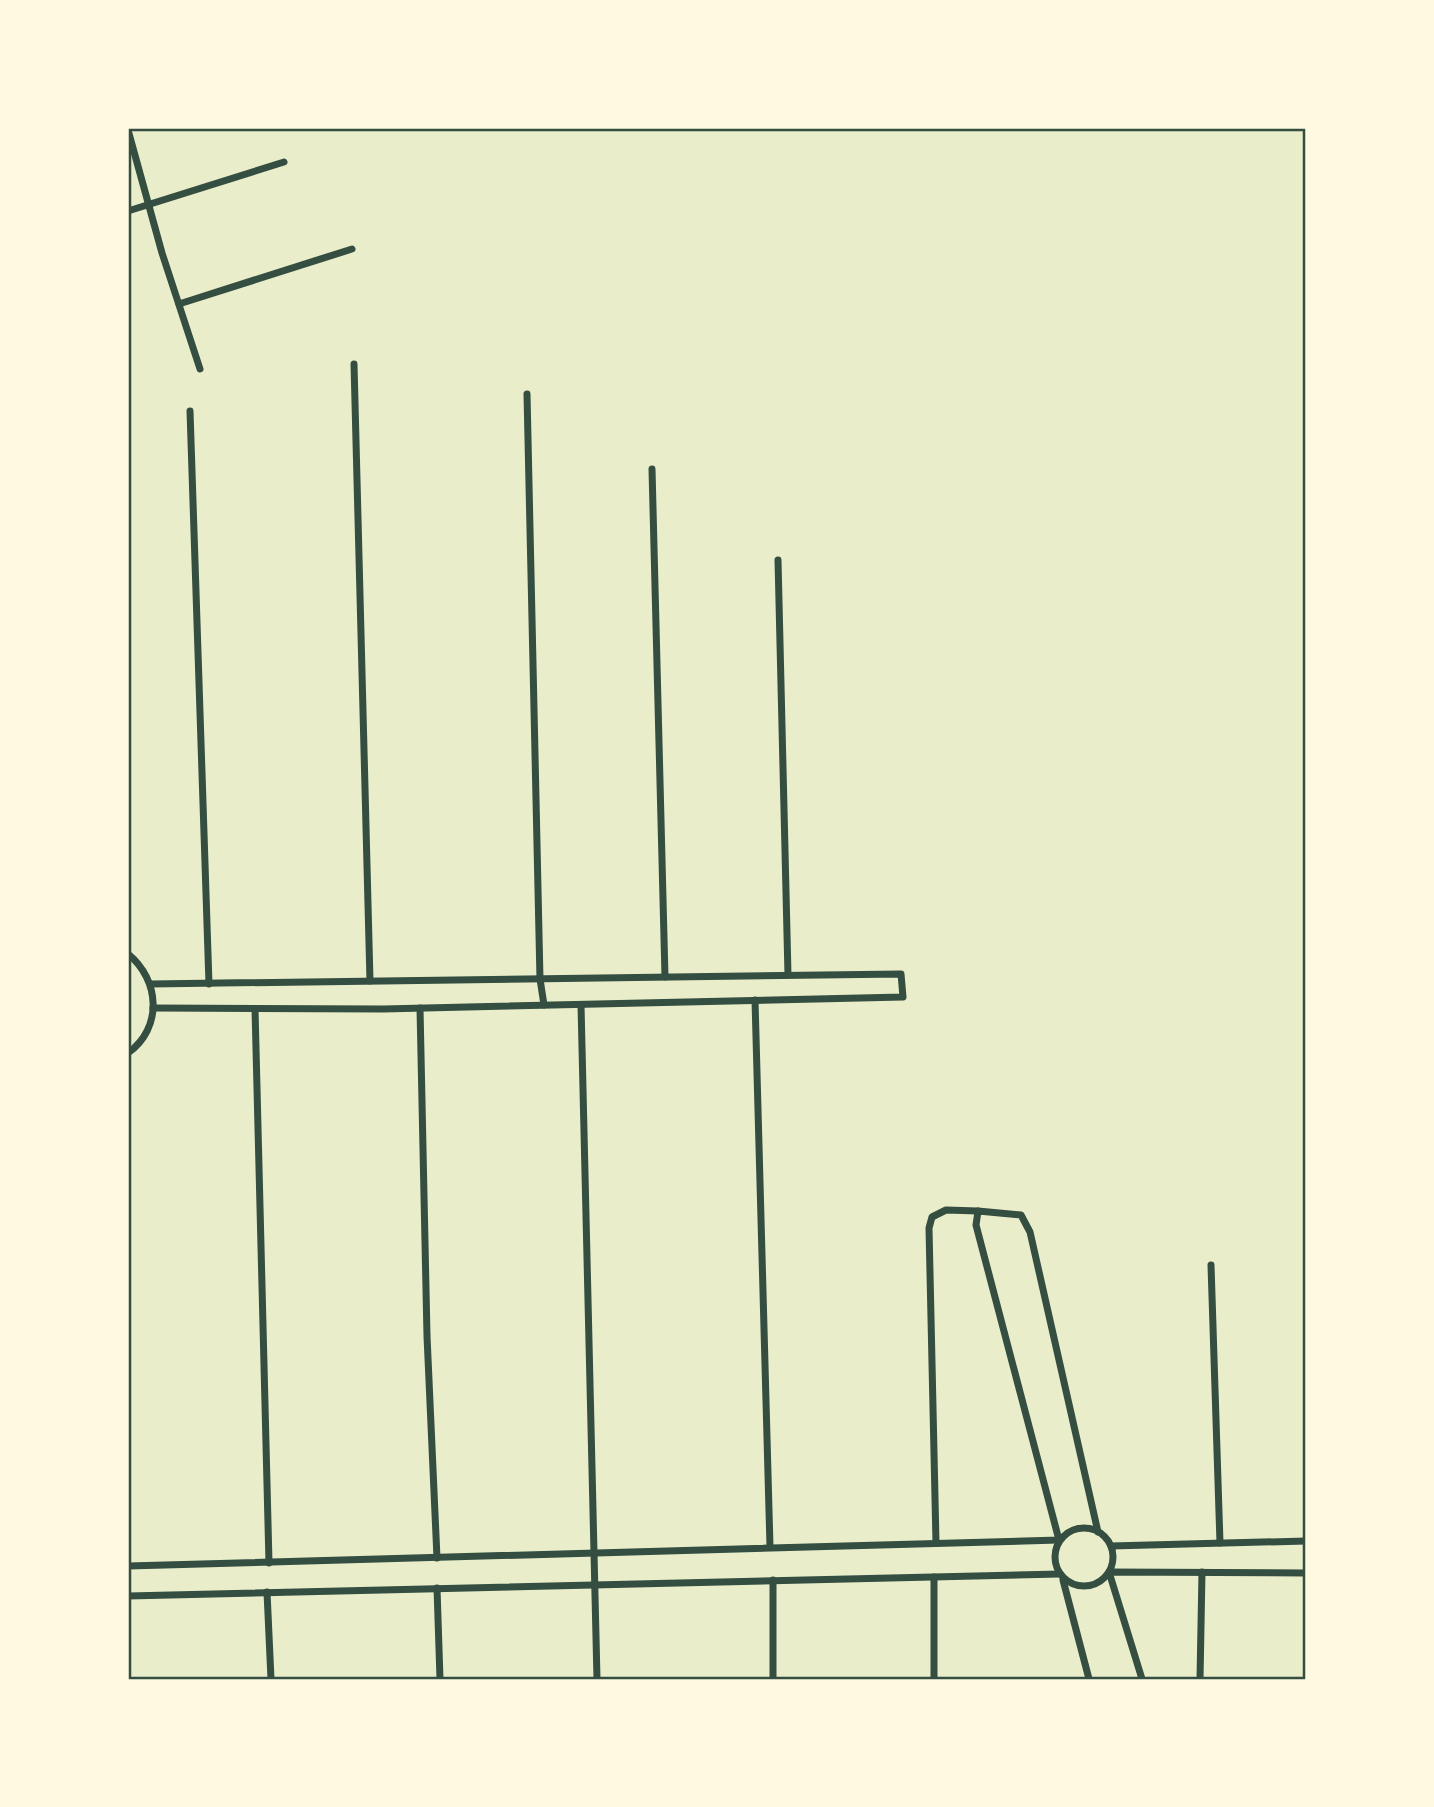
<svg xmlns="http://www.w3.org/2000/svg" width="1434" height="1807" font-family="'Asap Condensed',sans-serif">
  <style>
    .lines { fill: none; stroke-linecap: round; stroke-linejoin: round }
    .minor { stroke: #344e41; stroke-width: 7 }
    .neatline { fill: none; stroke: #344e41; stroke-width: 2.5 }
  </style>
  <rect width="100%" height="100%" fill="#e9edc9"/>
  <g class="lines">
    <g class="minor">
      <path d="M128 130 162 253 200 369"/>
      <path d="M128 211 284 162"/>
      <path d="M179 304 352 249"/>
      <path d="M354 364 370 981"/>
      <path d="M527 394 540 979 544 1005"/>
      <path d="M190 411 209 984"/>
      <path d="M652 469 665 977"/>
      <path d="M778 560 788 975"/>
      <path d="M128 954C160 980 163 1028 128 1053"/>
      <path d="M151 984 901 974 903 997 383 1009 153 1008"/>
      <path d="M755 1000 770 1547"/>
      <path d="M581 1005 597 1679"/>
      <path d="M420 1008 427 1336 437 1558"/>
      <path d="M255 1009 269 1563"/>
      <path d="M1211 1265 1220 1543"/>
      <circle cx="1084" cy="1557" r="29"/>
      <path d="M936 1543 929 1228 932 1217 946 1210 978 1211"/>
      <path d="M1111 1546 1306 1541"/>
      <path d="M128 1566 1059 1540 976 1225 978 1211 1021 1215 1030 1232 1098 1532"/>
      <path d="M934 1577V1679"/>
      <path d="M773 1580V1679"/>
      <path d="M1063 1580 1089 1679"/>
      <path d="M437 1588 440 1679"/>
      <path d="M267 1592 271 1679"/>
      <path d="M128 1596 1060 1574"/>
      <path d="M1142 1679 1109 1572 1306 1573"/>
      <path d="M1200 1679 1202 1572"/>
    </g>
  </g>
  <rect width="1434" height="1807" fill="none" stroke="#fefae0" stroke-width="259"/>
  <rect x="130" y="130" width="1174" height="1548" class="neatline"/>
</svg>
